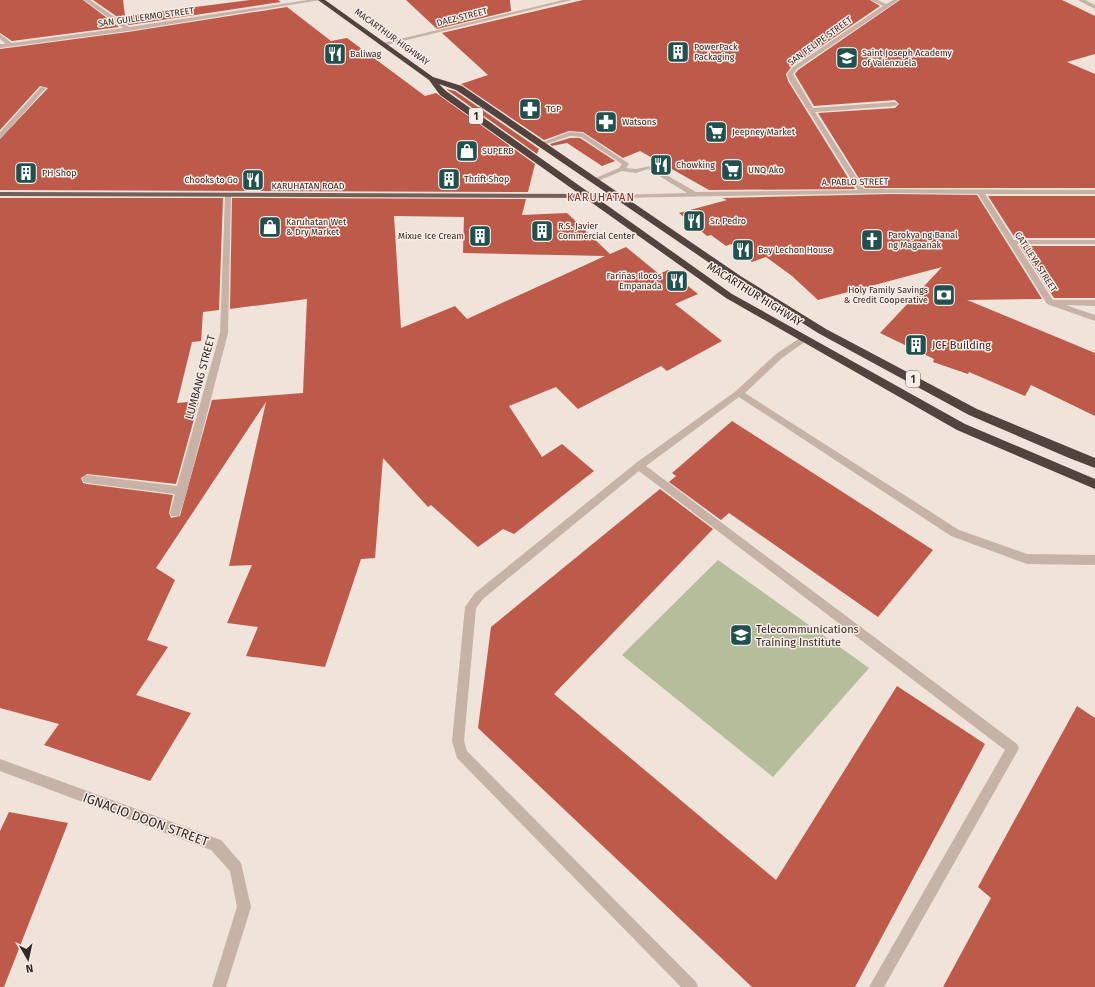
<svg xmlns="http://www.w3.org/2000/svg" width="1095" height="987" font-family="'Fira Sans',sans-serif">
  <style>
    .green { fill: #b5bd9b }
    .building { fill: #bd5a4a; fill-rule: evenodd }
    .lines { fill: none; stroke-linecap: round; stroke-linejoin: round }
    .minor { fill: #c6b2a7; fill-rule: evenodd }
    .major { fill: #745f59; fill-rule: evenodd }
    .highway { fill: #53433e; fill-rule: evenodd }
    .labels { text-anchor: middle; stroke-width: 3; stroke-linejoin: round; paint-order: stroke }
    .far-street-label { font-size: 9px; fill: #332927; stroke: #f7ede6 }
    .far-poi-label { font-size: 9px; fill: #332927; stroke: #f7ede6; text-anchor: start }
    .shield { fill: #f7ede6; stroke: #6e6460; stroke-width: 1 }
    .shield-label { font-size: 10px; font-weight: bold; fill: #332927 }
    .far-quarter-label { font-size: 11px; letter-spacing: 1px; fill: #7c3126; stroke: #f7ede6 }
    .street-label { font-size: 11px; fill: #332927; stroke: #f7ede6 }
    .poi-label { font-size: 11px; fill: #332927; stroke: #f7ede6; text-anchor: start }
    .near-street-label { font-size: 13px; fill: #332927; stroke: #f7ede6 }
  </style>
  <rect width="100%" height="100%" fill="#efe3da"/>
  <path class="green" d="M718 560 869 668 773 777 622 655Z"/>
  <g class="building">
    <path d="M0 0H83L119 27 12 41 0 33Z"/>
    <path d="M93 0H123L125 16 250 0H278L281 2 129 25Z"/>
    <path d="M406 0H510L511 11 437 29Z"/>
    <path d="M583 0H870L880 6 792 66 786 74 788 81 855 189 709 190 640 151 623 158 583 132 569 131 544 140 461 84 488 75 442 33Z"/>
    <path d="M900 0H1062L1095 16V54L1067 62 1095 74V188H865L818 113 895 108 899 104 895 100 814 106 795 74 798 70Z"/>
    <path d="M287 7 331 41 347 38 425 96 436 93 535 164 528 192 0 190V139L48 88 40 86 0 130V49L128 32Z"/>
    <path d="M446 89 455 91 539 149 537 154Z"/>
    <path d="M570 138H580L615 161 602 166 567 143 552 146 550 144Z"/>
    <path d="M892 194 977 195 1042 299 967 300 1095 353V416L1031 385 1025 396 969 372 968 374 933 362 934 359 880 333 942 267 818 300 792 276 766 257 752 262 731 244 726 246 711 235 707 236 679 213 727 200 722 198Z"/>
    <path d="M988 196H1095V238H1015Z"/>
    <path d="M0 198H223L219 310 203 312 201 341 192 342 177 403 199 401 176 484 87 474 81 478 83 483 87 484 173 495 169 513 171 518 180 516 212 400 303 393 307 299 230 309 232 198 526 199 522 215 567 213 610 254 626 247 659 274 668 270 698 294 675 304 722 341 667 371 661 366 578 409 556 387 509 406 542 457 562 444 594 471 514 534 503 529 478 547 431 505 428 507 383 458 375 558 361 559 325 667 246 656 258 627 227 623 252 565 229 566 266 402 156 568 175 580 147 640 168 647 136 695 191 713 150 781 44 745 59 724 0 708ZM394 216 464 217 463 253 605 256 467 319 455 306 401 328Z"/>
    <path d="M1020 246H1095V298H1054Z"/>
    <path d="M732 421 933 550 878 617 729 513 721 520 669 482 676 476 672 473Z"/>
    <path d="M660 489 713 529 554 694 776 880 897 686 985 744 855 987H752L478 728 491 627Z"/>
    <path d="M1077 706 1095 718V987H943L991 898 978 887Z"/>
    <path d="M9 812 68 823 4 987H0V831Z"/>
  </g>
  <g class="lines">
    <g class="minor">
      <path d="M84 0H90L129 27 308 0H321L128 31 0 48V44H6L0 39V34L12 43 123 28Z"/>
      <path d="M563 0H572L382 46 379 44Z"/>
      <path d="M871 0H878L886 4 893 0H899L797 69 793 74 813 108 895 102 898 104 895 106 815 112 864 189 1095 190V194H985L1014 240H1095V244H1017L1053 300H1095V306L1066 305 1095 315V321L1047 304 978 194 892 193 616 198 614 197V195L687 193 648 169 636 173 622 171 595 182H591V180L619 168 622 164 581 137 570 136 540 146 537 144 570 132 583 133 628 163 629 164 626 168 636 169 651 166 696 192 858 190 789 80 787 74 793 67 883 6Z"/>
      <path d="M1078 0H1085L1095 5V9Z"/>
      <path d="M41 87 46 88 2 137 0 138V132Z"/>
      <path d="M228 193 231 195 228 333 187 491 180 513 179 516H171L170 513 175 494 87 483 84 482 82 479 84 476 87 475 177 486 220 333 225 195Z"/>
      <path d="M803 336 806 337V341L782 358 745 393 959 530 1027 554 1095 555V565L1027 564 951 536 739 397 646 466 1017 744 1019 748 1017 752 884 987H869L1005 750 639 471 483 599 476 608 464 741 467 751 696 982 698 987H681L457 758 452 741 465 607 475 593 636 463 736 391 776 354Z"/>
      <path d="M0 759 221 840 241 863 251 907 226 987H212L237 907 230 871 211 850 0 771Z"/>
    </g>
    <path class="major" d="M0 192 616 194 619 196 616 198 0 196Z"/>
    <path class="highway" d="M318 0H325L433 77 462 86 742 277 826 329 977 409 1095 458V468L1069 458 969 415 818 333 736 281 456 90 439 84 446 91 732 294 965 424 1095 479V489L957 430 726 298 440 95 429 80Z"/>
  </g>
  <defs>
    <g id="building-square" transform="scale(1.15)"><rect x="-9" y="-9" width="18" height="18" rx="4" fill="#20514f" stroke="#f7ede6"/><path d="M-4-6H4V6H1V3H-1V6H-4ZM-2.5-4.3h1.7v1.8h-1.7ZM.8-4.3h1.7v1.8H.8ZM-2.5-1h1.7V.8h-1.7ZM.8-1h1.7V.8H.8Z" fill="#fff"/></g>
    <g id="restaurant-square" transform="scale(1.15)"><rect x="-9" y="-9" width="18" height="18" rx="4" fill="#20514f" stroke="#f7ede6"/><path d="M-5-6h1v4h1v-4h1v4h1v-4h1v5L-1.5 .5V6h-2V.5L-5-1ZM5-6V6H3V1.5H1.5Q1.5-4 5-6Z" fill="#fff"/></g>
    <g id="school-square" transform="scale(1.15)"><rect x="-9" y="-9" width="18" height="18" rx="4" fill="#20514f" stroke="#f7ede6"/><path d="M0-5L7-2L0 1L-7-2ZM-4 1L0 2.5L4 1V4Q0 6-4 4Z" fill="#fff"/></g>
    <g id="pharmacy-square" transform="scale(1.15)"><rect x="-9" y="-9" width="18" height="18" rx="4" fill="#20514f" stroke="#f7ede6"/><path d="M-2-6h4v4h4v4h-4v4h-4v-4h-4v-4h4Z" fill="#fff"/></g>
    <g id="supermarket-square" transform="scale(1.15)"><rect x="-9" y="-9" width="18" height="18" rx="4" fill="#20514f" stroke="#f7ede6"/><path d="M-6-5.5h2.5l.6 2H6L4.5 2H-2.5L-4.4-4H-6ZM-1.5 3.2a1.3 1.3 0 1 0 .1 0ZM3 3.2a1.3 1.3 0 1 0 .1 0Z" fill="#fff"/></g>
    <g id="shop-square" transform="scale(1.15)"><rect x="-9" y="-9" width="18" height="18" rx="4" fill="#20514f" stroke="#f7ede6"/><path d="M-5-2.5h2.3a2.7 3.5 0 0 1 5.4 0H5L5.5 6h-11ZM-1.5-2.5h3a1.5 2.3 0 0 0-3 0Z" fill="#fff"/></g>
    <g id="church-square" transform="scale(1.15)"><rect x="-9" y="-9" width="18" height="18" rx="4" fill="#20514f" stroke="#f7ede6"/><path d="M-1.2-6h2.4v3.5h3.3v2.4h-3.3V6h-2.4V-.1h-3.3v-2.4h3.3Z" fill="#fff"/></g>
    <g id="bank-square" transform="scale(1.15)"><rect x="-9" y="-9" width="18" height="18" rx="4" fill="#20514f" stroke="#f7ede6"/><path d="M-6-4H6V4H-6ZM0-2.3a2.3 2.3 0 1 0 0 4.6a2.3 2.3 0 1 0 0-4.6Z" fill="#fff"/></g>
    <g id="university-square" transform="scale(1.15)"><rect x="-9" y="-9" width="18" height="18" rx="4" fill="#20514f" stroke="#f7ede6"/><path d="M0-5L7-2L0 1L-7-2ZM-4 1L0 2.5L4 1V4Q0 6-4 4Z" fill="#fff"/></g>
  </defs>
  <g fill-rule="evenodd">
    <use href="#building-square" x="678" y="52"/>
    <use href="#restaurant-square" x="335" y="54"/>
    <use href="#school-square" x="847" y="58"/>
    <use href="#pharmacy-square" x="530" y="109"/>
    <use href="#pharmacy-square" x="606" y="122"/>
    <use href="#supermarket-square" x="716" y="132"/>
    <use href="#shop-square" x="467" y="151"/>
    <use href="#restaurant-square" x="661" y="165"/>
    <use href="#supermarket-square" x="732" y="170"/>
    <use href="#building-square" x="26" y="173"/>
    <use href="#building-square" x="449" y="179"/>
    <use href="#restaurant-square" x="253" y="180"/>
    <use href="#restaurant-square" x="694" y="221"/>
    <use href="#shop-square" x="270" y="227"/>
    <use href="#building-square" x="542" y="231"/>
    <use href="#building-square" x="480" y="236"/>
    <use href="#church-square" x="872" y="240"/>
    <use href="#restaurant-square" x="743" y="250"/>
    <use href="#restaurant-square" x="677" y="281"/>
    <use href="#bank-square" x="944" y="295"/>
    <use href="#building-square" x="916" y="345"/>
    <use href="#university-square" x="741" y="635"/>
  </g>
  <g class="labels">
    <g class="far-street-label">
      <text transform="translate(146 17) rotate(-8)" y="3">SAN GUILLERMO STREET</text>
      <text transform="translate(462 17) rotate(-14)" y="3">DAEZ STREET</text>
      <text transform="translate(392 37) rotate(36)" y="3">MACARTHUR HIGHWAY</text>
      <text transform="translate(820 41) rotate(-36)" y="3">SAN FELIPE STREET</text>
      <text transform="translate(855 182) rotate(-1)" y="3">A. PABLO STREET</text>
      <text x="308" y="189">KARUHATAN ROAD</text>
      <text transform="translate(1036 262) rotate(57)" y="3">CATLLEYA STREET</text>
    </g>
    <g class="far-poi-label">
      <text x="694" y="50">PowerPack<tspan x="694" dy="10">Packaging</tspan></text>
      <text x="862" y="56">Saint Joseph Academy<tspan x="862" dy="10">of Valenzuela</tspan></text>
      <text x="350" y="57">Baliwag</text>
      <text x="546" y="112">TGP</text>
      <text x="622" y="125">Watsons</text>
      <text x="732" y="135">Jeepney Market</text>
      <text x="482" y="154">SUPERB</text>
      <text x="676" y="168">Chowking</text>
      <text x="748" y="173">UNQ Ako</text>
      <text x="42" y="176">PH Shop</text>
      <text x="464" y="182">Thrift Shop</text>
      <text x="238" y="183" text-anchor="end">Chooks to Go</text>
      <text x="710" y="224">Sr. Pedro</text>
      <text x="286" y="225">Karuhatan Wet<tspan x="286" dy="10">&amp; Dry Market</tspan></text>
      <text x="558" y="229">R.S. Javier<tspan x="558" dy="10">Commercial Center</tspan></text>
      <text x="888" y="238">Parokya ng Banal<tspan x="888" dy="10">ng Magaanak</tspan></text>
      <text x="464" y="239" text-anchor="end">Mixue Ice Cream</text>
      <text x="758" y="253">Bay Lechon House</text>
      <text x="662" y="279" text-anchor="end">Fariñas Ilocos<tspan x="662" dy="10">Empanada</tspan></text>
      <text x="928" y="293" text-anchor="end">Holy Family Savings<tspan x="928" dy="10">&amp; Credit Cooperative</tspan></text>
    </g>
    <g class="shield">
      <rect x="469" y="108" width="14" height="16" rx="3"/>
      <rect x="906" y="371" width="14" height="16" rx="3"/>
    </g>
    <g class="shield-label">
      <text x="476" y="120">1</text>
      <text x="913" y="383">1</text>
    </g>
    <g class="far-quarter-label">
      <text x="601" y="201">KARUHATAN</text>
    </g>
    <g class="street-label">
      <text transform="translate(755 294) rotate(32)" y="4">MACARTHUR HIGHWAY</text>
      <text transform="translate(200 377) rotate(-75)" y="4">LUMBANG STREET</text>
    </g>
    <g class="poi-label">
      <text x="932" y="349">JCF Building</text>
      <text x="756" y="633">Telecommunications<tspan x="756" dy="13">Training Institute</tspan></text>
    </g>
    <g class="near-street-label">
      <text transform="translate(146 819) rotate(20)" y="5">IGNACIO DOON STREET</text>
    </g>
  </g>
  <g transform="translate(28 959) rotate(171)" stroke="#f7ede6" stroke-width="3" paint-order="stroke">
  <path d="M0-3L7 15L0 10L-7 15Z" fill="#332927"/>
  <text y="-6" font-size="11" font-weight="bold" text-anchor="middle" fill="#332927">N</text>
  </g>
</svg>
